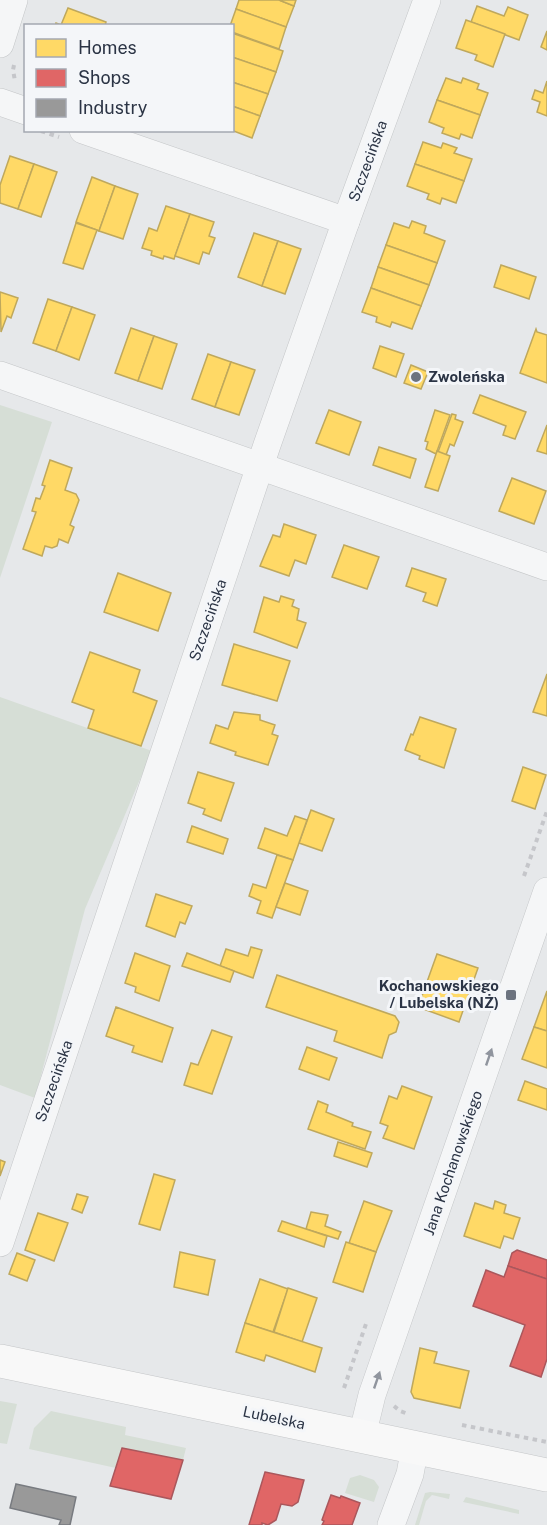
<svg xmlns="http://www.w3.org/2000/svg" width="547" height="1525" font-family="'Public Sans',sans-serif">
  <style>
    .green { fill: #d6ded6 }
    .homes { fill: #ffd966; stroke: #bfa85c; stroke-width: 1.5 }
    .shops { fill: #e06666; stroke: #aa575c; stroke-width: 1.5 }
    .industry { fill: #999; stroke: #787b80; stroke-width: 1.5 }
    .lines { fill: none; stroke-linecap: round; stroke-linejoin: round }
    .minor-casing { stroke: #c4c6c8; stroke-width: 28 }
    .secondary-casing { stroke: #c4c6c8; stroke-width: 34 }
    .path { stroke: #c5c6ca; stroke-width: 4; stroke-dasharray: 4.5 4.5; stroke-linecap: butt }
    .minor { stroke: #f5f6f7; stroke-width: 27 }
    .secondary { stroke: #f8f8f8; stroke-width: 33 }
    .oneway { fill: #90959e }
    .poi-dot { fill: #6c737f; stroke: #f4f6f9; stroke-width: 2 }
    .labels { text-anchor: middle; stroke-width: 6; stroke-linejoin: round; paint-order: stroke }
    .street-label { font-size: 15px; fill: #2b3445; stroke: #f4f6f9 }
    .poi-label { font-size: 15px; font-weight: bold; fill: #2b3445; stroke: #f4f6f9; text-anchor: start }
  </style>
  <rect width="100%" height="100%" fill="#e6e8ea"/>
  <g class="green">
    <path d="M0 405 52 422 0 578Z"/>
    <path d="M0 697 152 751 85 909 35 1098 0 1085Z"/>
    <path d="M0 1401 17 1404 7 1444 0 1443Z"/>
    <path d="M51 1411 126 1427 125 1435 186 1448 183 1460 122 1448 116 1468 29 1449 34 1428Z"/>
    <path d="M360 1475 374 1480 379 1487 374 1502 345 1493 350 1478Z"/>
    <path d="M430 1492 450 1494 449 1499 432 1495 426 1501 419 1525H415L425 1493Z"/>
    <path d="M466 1497 519 1510V1514L463 1502Z"/>
  </g>
  <g class="homes">
    <path d="M239 0H279L294 6 286 27 236 9Z"/>
    <path d="M279 0H296L294 6Z"/>
    <path d="M477 6 504 16 508 7 528 15 519 40 471 22Z"/>
    <path d="M68 8 106 22 105 26H55L56 23 61 25Z"/>
    <path d="M236 9 286 27 279 49 232 32V26H230Z"/>
    <path d="M466 20 505 34 493 67 475 60 477 55 456 48Z"/>
    <path d="M547 31V50L541 47Z"/>
    <path d="M232 33 283 51 276 72 232 57Z"/>
    <path d="M232 57 276 72 268 94 232 82Z"/>
    <path d="M446 78 461 83 463 78 479 84 477 89 488 93 480 115 437 100Z"/>
    <path d="M547 81V116L537 112 540 102 532 99 535 90 543 93Z"/>
    <path d="M232 82 268 94 260 116 232 106Z"/>
    <path d="M437 100 480 115 472 138 461 134 459 139 442 133 444 128 429 122Z"/>
    <path d="M232 106 260 116 252 138 231 130Z"/>
    <path d="M423 142 441 148 443 143 457 148 454 153 472 159 464 181 415 164Z"/>
    <path d="M10 156 34 164 18 209 0 203V185Z"/>
    <path d="M34 164 57 172 41 217 18 209Z"/>
    <path d="M415 164 464 181 456 203 442 198 440 204 427 199 429 194 407 186Z"/>
    <path d="M92 177 115 186 99 231 76 222Z"/>
    <path d="M115 186 138 194 123 239 99 231Z"/>
    <path d="M166 206 190 214 174 259 164 256 163 259 151 255 152 251 142 248 149 228 157 231Z"/>
    <path d="M190 214 214 222 209 236 215 238 209 254 203 252 199 264 175 256Z"/>
    <path d="M412 221 426 226 424 233 445 241 437 263 386 245 394 223 409 228Z"/>
    <path d="M76 223 97 230 83 269 63 263Z"/>
    <path d="M254 233 278 241 262 286 238 277Z"/>
    <path d="M278 241 301 249 285 294 262 286Z"/>
    <path d="M386 245 437 263 429 285 378 267Z"/>
    <path d="M501 265 536 277 529 299 494 287Z"/>
    <path d="M378 267 429 285 421 306 371 288Z"/>
    <path d="M371 288 421 306 412 329 392 322 390 327 376 322 377 317 362 312Z"/>
    <path d="M0 292 18 298 11 318 7 316 1 332Z"/>
    <path d="M48 299 72 307 56 351 33 343Z"/>
    <path d="M72 307 95 315 79 360 56 351Z"/>
    <path d="M131 328 154 336 138 381 115 373Z"/>
    <path d="M536 329 537 332 547 335V383L520 373Z"/>
    <path d="M154 336 177 344 162 389 138 381Z"/>
    <path d="M380 346 404 354 396 377 373 368Z"/>
    <path d="M208 354 231 362 215 407 192 399Z"/>
    <path d="M231 362 255 370 239 415 215 407Z"/>
    <path d="M411 365 428 372 421 389 404 383Z"/>
    <path d="M480 395 526 412 515 439 503 435 506 426 473 413Z"/>
    <path d="M329 410 361 422 349 455 316 443Z"/>
    <path d="M435 410 450 415 436 454 426 449 428 442 425 441Z"/>
    <path d="M452 414 456 415 455 419 463 422 454 446 450 444 446 455 438 452Z"/>
    <path d="M547 425V454L537 451Z"/>
    <path d="M379 447 416 459 410 478 373 465Z"/>
    <path d="M437 451 450 456 438 491 425 487Z"/>
    <path d="M50 460 72 468 65 490 76 494 79 500 70 525 74 527 68 543 59 539 57 546 52 548 45 546 42 556 23 549 36 512 32 511 36 498 40 499 45 486 42 485Z"/>
    <path d="M512 478 546 491 534 524 499 511Z"/>
    <path d="M284 524 316 535 306 564 295 560 289 576 260 566 273 535 280 537Z"/>
    <path d="M344 545 379 557 367 589 332 577Z"/>
    <path d="M412 568 446 579 437 606 423 601 426 593 406 586Z"/>
    <path d="M118 573 171 593 158 631 104 612Z"/>
    <path d="M281 596 294 600 292 606 299 609 297 620 306 623 297 648 254 632 264 597 279 602Z"/>
    <path d="M234 644 290 661 277 701 222 685Z"/>
    <path d="M90 652 140 670 133 692 157 701 141 746 88 728 94 710 72 702Z"/>
    <path d="M547 674V716L533 712Z"/>
    <path d="M234 712 260 715V720L275 725 272 734 278 736 268 765 235 755 236 752 210 743 216 725 228 729Z"/>
    <path d="M420 717 456 729 444 768 419 759 420 756 405 750 411 734 413 735Z"/>
    <path d="M523 767 546 775 535 809 512 801Z"/>
    <path d="M198 772 234 783 221 821 203 814 205 809 188 803Z"/>
    <path d="M311 810 334 819 322 851 299 843Z"/>
    <path d="M295 816 307 820 293 860 258 848 265 828 287 836Z"/>
    <path d="M192 826 228 839 223 854 187 842Z"/>
    <path d="M277 855 293 860 272 918 257 913 261 901 249 896 253 884 266 888Z"/>
    <path d="M285 883 308 891 300 915 276 907Z"/>
    <path d="M156 894 192 906 185 924 180 922 175 937 146 926Z"/>
    <path d="M251 947 262 950 253 978 220 966 226 949 248 956Z"/>
    <path d="M135 953 170 966 159 1001 135 992 136 987 125 983Z"/>
    <path d="M187 953 234 971 230 982 182 966Z"/>
    <path d="M437 954 478 968 459 1022 418 1007Z"/>
    <path d="M277 975 395 1016 399 1022 396 1032 389 1035 382 1058 334 1041 337 1031 266 1007Z"/>
    <path d="M547 991V1031L534 1027Z"/>
    <path d="M116 1007 173 1028 162 1062 132 1052 134 1046 106 1036Z"/>
    <path d="M534 1027 547 1031V1068L522 1059Z"/>
    <path d="M212 1030 232 1037 212 1094 184 1085 191 1063 198 1065Z"/>
    <path d="M307 1047 337 1058 329 1080 299 1069Z"/>
    <path d="M525 1081 547 1089V1110L518 1100Z"/>
    <path d="M402 1086 432 1097 414 1149 383 1138 388 1126 380 1123 389 1096 397 1099Z"/>
    <path d="M318 1101 328 1105 326 1112 353 1123 352 1126 371 1132 365 1149 308 1129Z"/>
    <path d="M338 1142 372 1153 367 1167 334 1156Z"/>
    <path d="M0 1160 5 1162 0 1176Z"/>
    <path d="M154 1174 175 1180 160 1230 139 1224Z"/>
    <path d="M77 1194 88 1197 82 1213 72 1209Z"/>
    <path d="M364 1201 392 1211 376 1252 349 1243Z"/>
    <path d="M495 1201 506 1205 504 1213 520 1218 513 1239 504 1236 500 1248 464 1236 475 1203 493 1209Z"/>
    <path d="M311 1212 328 1215 325 1226 341 1232 338 1239 306 1229Z"/>
    <path d="M38 1213 68 1223 54 1261 25 1250Z"/>
    <path d="M282 1221 327 1236 324 1247 278 1231Z"/>
    <path d="M346 1242 376 1252 363 1292 333 1282Z"/>
    <path d="M180 1252 215 1260 208 1295 174 1287Z"/>
    <path d="M17 1253 35 1260 27 1281 9 1274Z"/>
    <path d="M260 1279 288 1289 273 1332 245 1323Z"/>
    <path d="M288 1288 317 1298 302 1342 274 1332Z"/>
    <path d="M245 1323 322 1348 315 1372 266 1355 264 1361 236 1352Z"/>
    <path d="M420 1348 437 1352 434 1363 469 1371 460 1408 414 1398 411 1392Z"/>
  </g>
  <g class="shops">
    <path d="M517 1250 547 1260V1279L508 1266 512 1253Z"/>
    <path d="M508 1266 547 1279V1359L541 1377 510 1366 525 1325 473 1306 486 1270 504 1277Z"/>
    <path d="M122 1448 183 1460 171 1499 110 1486Z"/>
    <path d="M265 1472 304 1480 298 1502 292 1506 281 1504 276 1520 268 1525 262 1523V1525H249Z"/>
    <path d="M331 1495 340 1498 341 1496 360 1503 352 1525H322L324 1521 322 1520Z"/>
  </g>
  <path class="industry" d="M16 1484 76 1497 70 1525H59L61 1520 10 1508Z"/>
  <g class="lines">
    <g class="minor-casing">
      <g id="minor">
        <path d="M0 44 14 0"/>
        <path d="M0 102 26 111"/>
        <path d="M83 130 346 221"/>
        <path d="M0 375 547 567"/>
        <path d="M0 1243 267 445 346 221 427 0"/>
        <path d="M362 1436 372 1395 547 891"/>
        <path d="M391 1525 410 1474 415 1447"/>
      </g>
    </g>
    <g class="secondary-casing">
      <path id="secondary" d="M0 1361 547 1475"/>
    </g>
    <g class="path">
      <path d="M14 65 13 70 15 81"/>
      <path d="M41 131 59 137"/>
      <path d="M524 876 547 811"/>
      <path d="M344 1388 367 1321"/>
      <path d="M394 1406 400 1411 408 1414"/>
      <path d="M462 1425 547 1442"/>
    </g>
    <use href="#minor" class="minor"/>
    <use href="#secondary" class="secondary"/>
  </g>
  <defs><path id="oneway-solid" d="M-6-.8H1V-3.2L6.5 0L1 3.2V.8H-6Z" transform="scale(1.5)"/></defs>
  <g class="oneway">
    <use href="#oneway-solid" transform="translate(489 1057) rotate(-71)"/>
    <use href="#oneway-solid" transform="translate(377 1380) rotate(-71)"/>
  </g>
  <g class="poi-dot">
    <circle cx="416" cy="377" r="6"/>
    <rect x="505" y="989" width="12" height="12" rx="3"/>
  </g>
  <g class="labels">
    <g class="street-label">
      <text transform="translate(368 161) rotate(-70)" y="5">Szczecińska</text>
      <text transform="translate(208 620) rotate(-71)" y="5">Szczecińska</text>
      <text transform="translate(54 1081) rotate(-71)" y="5">Szczecińska</text>
      <text transform="translate(453 1163) rotate(-71)" y="5">Jana Kochanowskiego</text>
      <text transform="translate(274 1418) rotate(12)" y="5">Lubelska</text>
    </g>
    <g class="poi-label">
      <text x="428" y="382">Zwoleńska</text>
      <text x="499" y="991" text-anchor="end">Kochanowskiego<tspan x="499" dy="17">/ Lubelska (NŻ)</tspan></text>
    </g>
  </g>
  <rect x="24" y="24" width="210" height="108" fill="#f4f6f9" stroke="#a4a8b1" stroke-width="1.5"/>
  <rect x="36" y="39" width="30" height="18" fill="#ffd966" stroke="#a4a8b1" stroke-width="1.5"/>
  <text x="78" y="54" font-size="18" fill="#2b3445">Homes</text>
  <rect x="36" y="69" width="30" height="18" fill="#e06666" stroke="#a4a8b1" stroke-width="1.5"/>
  <text x="78" y="84" font-size="18" fill="#2b3445">Shops</text>
  <rect x="36" y="99" width="30" height="18" fill="#999999" stroke="#a4a8b1" stroke-width="1.5"/>
  <text x="78" y="114" font-size="18" fill="#2b3445">Industry</text>
</svg>
